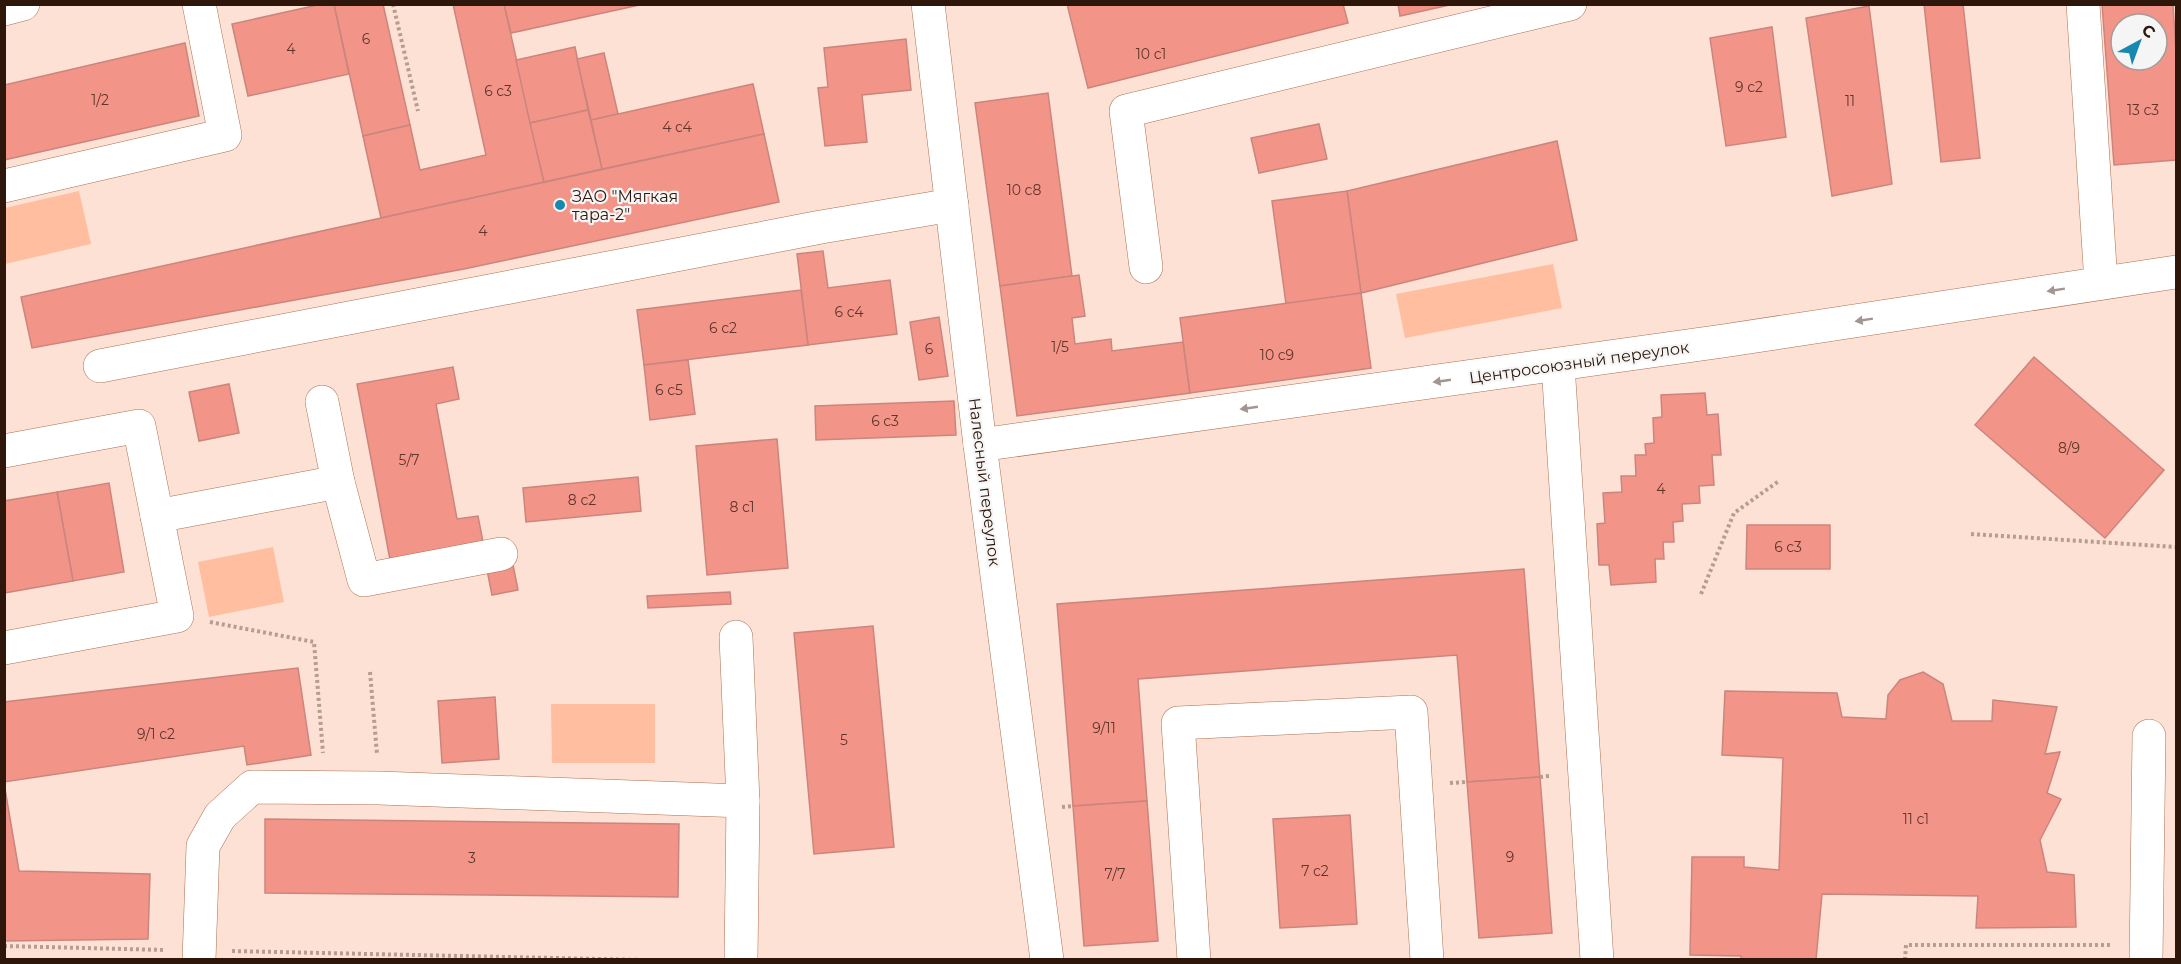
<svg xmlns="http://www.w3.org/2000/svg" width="2181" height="964" font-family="Montserrat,sans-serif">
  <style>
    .green { fill: #febe9f }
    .building { fill: #f39489; stroke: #cb857d; stroke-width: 1.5; fill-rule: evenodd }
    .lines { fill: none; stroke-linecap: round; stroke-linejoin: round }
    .minor-casing { stroke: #ad7052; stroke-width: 34 }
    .path { stroke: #b79d90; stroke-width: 4; stroke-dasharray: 3 3; stroke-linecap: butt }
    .minor { stroke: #fff; stroke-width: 33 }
    .oneway { fill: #a19691 }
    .poi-dot { fill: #1789ae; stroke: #f5f5f5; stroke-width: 2 }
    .labels { text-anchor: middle; stroke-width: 4.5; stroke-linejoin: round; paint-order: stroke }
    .number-label { font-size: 14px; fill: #5f362a }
    .poi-label { font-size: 16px; fill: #2e160a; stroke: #f5f5f5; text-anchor: start }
    .street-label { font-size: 16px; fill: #2e160a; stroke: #f5f5f5 }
  </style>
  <rect width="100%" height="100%" fill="#fde1d4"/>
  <g class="green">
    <path d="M79 191 91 244 5 264V208Z"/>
    <path d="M1553 264 1562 308 1405 338 1396 294Z"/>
    <path d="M273 547 284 602 209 617 198 562Z"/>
    <path d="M551 704H655V763H552Z"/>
  </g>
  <g class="building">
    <path d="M322 4H334L349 74 248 96 232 24Z"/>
    <path d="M334 4H383L410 125 363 136Z"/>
    <path d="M453 4H504L544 182 381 218 363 136 410 125 420 170 486 155Z"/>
    <path d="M504 4H644L511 33Z"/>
    <path d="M1067 4H1343L1348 23 1088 88Z"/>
    <path d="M1398 4H1454L1400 16Z"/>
    <path d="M1924 4H1963L1980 158 1941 162Z"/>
    <path d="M2102 4H2173L2176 53V160L2114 165ZM2121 24H2157V60H2121Z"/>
    <path d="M1869 6 1892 184 1832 196 1806 18Z"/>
    <path d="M1772 27 1786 137 1726 146 1710 38Z"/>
    <path d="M906 39 911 90 862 95 867 142 825 146 818 88 828 87 824 48Z"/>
    <path d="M185 43 199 116 4 160V85Z"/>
    <path d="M575 47 588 110 530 123 516 60Z"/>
    <path d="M604 53 618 114 591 120 577 59Z"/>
    <path d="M753 84 764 134 602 169 591 120Z"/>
    <path d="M1048 93 1072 276 1000 286 975 103Z"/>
    <path d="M588 110 602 169 544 182 530 123Z"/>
    <path d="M1319 124 1327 159 1259 173 1251 138Z"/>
    <path d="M764 134 779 202 464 269 32 348 21 297Z"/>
    <path d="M1557 141 1577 240 1361 293 1347 191Z"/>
    <path d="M1347 191 1361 293 1286 304 1272 201Z"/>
    <path d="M823 251 828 288 890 280 897 334 808 345 797 254Z"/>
    <path d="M1079 275 1085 316 1072 318 1075 344 1111 339 1112 351 1183 342 1190 393 1017 416 1000 286Z"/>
    <path d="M801 290 808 345 644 365 637 310Z"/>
    <path d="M1361 293 1371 368 1190 393 1180 318Z"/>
    <path d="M939 317 948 376 919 380 910 322Z"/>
    <path d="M2034 357 2164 470 2105 538 1975 425Z"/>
    <path d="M688 360 695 414 650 420 644 365Z"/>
    <path d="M453 367 459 399 436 404 457 519 478 516 484 547 391 565 357 384Z"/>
    <path d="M229 384 239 433 199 441 189 392Z"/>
    <path d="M1705 393 1707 415 1718 414 1721 455H1712L1714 485 1699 486 1700 503 1682 504 1683 521 1673 522 1674 542H1663L1664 559H1655L1656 582 1611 585 1609 565H1599L1597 524 1605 523 1603 493 1622 492 1621 476H1636L1635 455H1646L1645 444 1654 443 1653 418 1662 417 1661 395Z"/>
    <path d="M954 401 956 435 816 440 815 406Z"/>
    <path d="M777 439 788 568 707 575 696 446Z"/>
    <path d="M638 477 641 511 526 522 523 488Z"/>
    <path d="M109 483 124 572 73 581 57 492Z"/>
    <path d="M57 492 73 581 4 593V501Z"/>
    <path d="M1747 525H1830V569H1746Z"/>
    <path d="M513 565 518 590 492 595 487 570Z"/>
    <path d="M1524 569 1540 777 1467 782 1457 655 1138 679 1147 801 1073 806 1057 604Z"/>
    <path d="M730 592 731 604 648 608 647 596Z"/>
    <path d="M873 626 894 847 814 854 794 633Z"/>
    <path d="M298 668 311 755 247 765 244 746 4 782V702Z"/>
    <path d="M1923 672 1943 684 1952 721H1992L1993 700 2057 707 2045 754 2060 752 2047 793 2061 799 2040 840 2047 872 2074 875 2076 927 1976 928 1978 896 1822 894 1816 960H1741V956L1690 955 1692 857H1744V867L1779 870 1783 758 1722 755 1725 691 1837 693 1842 717 1886 719 1888 695 1900 680Z"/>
    <path d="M495 697 499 759 442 763 438 701Z"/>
    <path d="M1540 777 1552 933 1479 938 1467 782Z"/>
    <path d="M4 783 19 871 150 874 148 939 4 941Z"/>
    <path d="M1147 801 1158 941 1084 946 1073 806Z"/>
    <path d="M1350 815 1357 924 1280 928 1273 819Z"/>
    <path d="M265 819 679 824 678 897 265 893Z"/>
  </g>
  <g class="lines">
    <g class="minor-casing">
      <g id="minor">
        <path d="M928 4 980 445 1047 960"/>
        <path d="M2083 4 2101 283"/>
        <path d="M4 9 23 4"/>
        <path d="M4 186 225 135 199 4"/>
        <path d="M1146 267 1126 111 1570 4"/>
        <path d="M1558 365 1597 960"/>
        <path d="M100 366 821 227 952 205"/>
        <path d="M980 445 1723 341 2176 272"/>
        <path d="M4 451 139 426 177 616 4 648"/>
        <path d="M338 482 364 580 501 554"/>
        <path d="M157 516 338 482 322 402"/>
        <path d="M736 637 743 801"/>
        <path d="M199 960 203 846 220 816 252 787 379 788 743 801 741 960"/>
        <path d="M1194 960 1178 723 1411 712 1427 960"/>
        <path d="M2146 960 2149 736"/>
      </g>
    </g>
    <g class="path">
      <path d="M393 4 418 111"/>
      <path d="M1971 534 2176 547"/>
      <path d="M1701 594 1734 513 1779 481"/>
      <path d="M210 622 314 642 323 753"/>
      <path d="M370 672 377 754"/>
      <path d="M1540 777 1549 776"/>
      <path d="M1450 783 1467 782"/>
      <path d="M1062 807 1073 806"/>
      <path d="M4 946 165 950"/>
      <path d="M232 951 645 960"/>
      <path d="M1905 960 1906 945H2112"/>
    </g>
    <use href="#minor" class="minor"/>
  </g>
  <defs><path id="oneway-solid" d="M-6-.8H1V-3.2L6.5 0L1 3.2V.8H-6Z" transform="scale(1.5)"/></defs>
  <g class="oneway">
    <use href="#oneway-solid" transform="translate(2056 290) rotate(171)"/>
    <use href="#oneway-solid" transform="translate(1864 320) rotate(171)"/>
    <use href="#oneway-solid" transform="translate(1442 381) rotate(172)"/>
    <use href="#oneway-solid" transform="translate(1249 408) rotate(172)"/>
  </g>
  <circle class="poi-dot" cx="560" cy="205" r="6"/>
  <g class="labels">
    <g class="number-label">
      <text x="366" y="44">6</text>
      <text x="291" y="54">4</text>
      <text x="1151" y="59">10 с1</text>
      <text x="1749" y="92">9 с2</text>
      <text x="498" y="96">6 с3</text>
      <text x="100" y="105">1/2</text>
      <text x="1850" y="106">11</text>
      <text x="2143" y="115">13 с3</text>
      <text x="677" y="132">4 с4</text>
      <text x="1024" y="195">10 с8</text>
      <text x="483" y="236">4</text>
      <text x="849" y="317">6 с4</text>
      <text x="723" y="333">6 с2</text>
      <text x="1060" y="352">1/5</text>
      <text x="929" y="354">6</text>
      <text x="1277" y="360">10 с9</text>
      <text x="669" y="395">6 с5</text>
      <text x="885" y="426">6 с3</text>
      <text x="2069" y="453">8/9</text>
      <text x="409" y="465">5/7</text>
      <text x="1661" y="494">4</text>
      <text x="582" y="505">8 с2</text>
      <text x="742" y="512">8 с1</text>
      <text x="1788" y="552">6 с3</text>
      <text x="1104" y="733">9/11</text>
      <text x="156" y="739">9/1 с2</text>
      <text x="844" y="745">5</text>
      <text x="1916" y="824">11 с1</text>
      <text x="1510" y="862">9</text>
      <text x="472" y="863">3</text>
      <text x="1315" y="876">7 с2</text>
      <text x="1115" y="879">7/7</text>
    </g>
    <g class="poi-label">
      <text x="572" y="202">ЗАО "Мягкая<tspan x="572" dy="18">тара-2"</tspan></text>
    </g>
    <g class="street-label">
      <text transform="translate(1579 362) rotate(-8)" y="6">Центросоюзный переулок</text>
      <text transform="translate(985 482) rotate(83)" y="6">Налесный переулок</text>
    </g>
  </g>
  <rect width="2181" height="964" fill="none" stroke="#2e160a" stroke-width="12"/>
  <g transform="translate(2139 42) rotate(41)"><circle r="28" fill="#f5f5f5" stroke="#a59c97" stroke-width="1.5"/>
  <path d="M0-4.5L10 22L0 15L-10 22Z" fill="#1789ae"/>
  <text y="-9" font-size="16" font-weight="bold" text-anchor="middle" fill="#2e160a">С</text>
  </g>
</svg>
